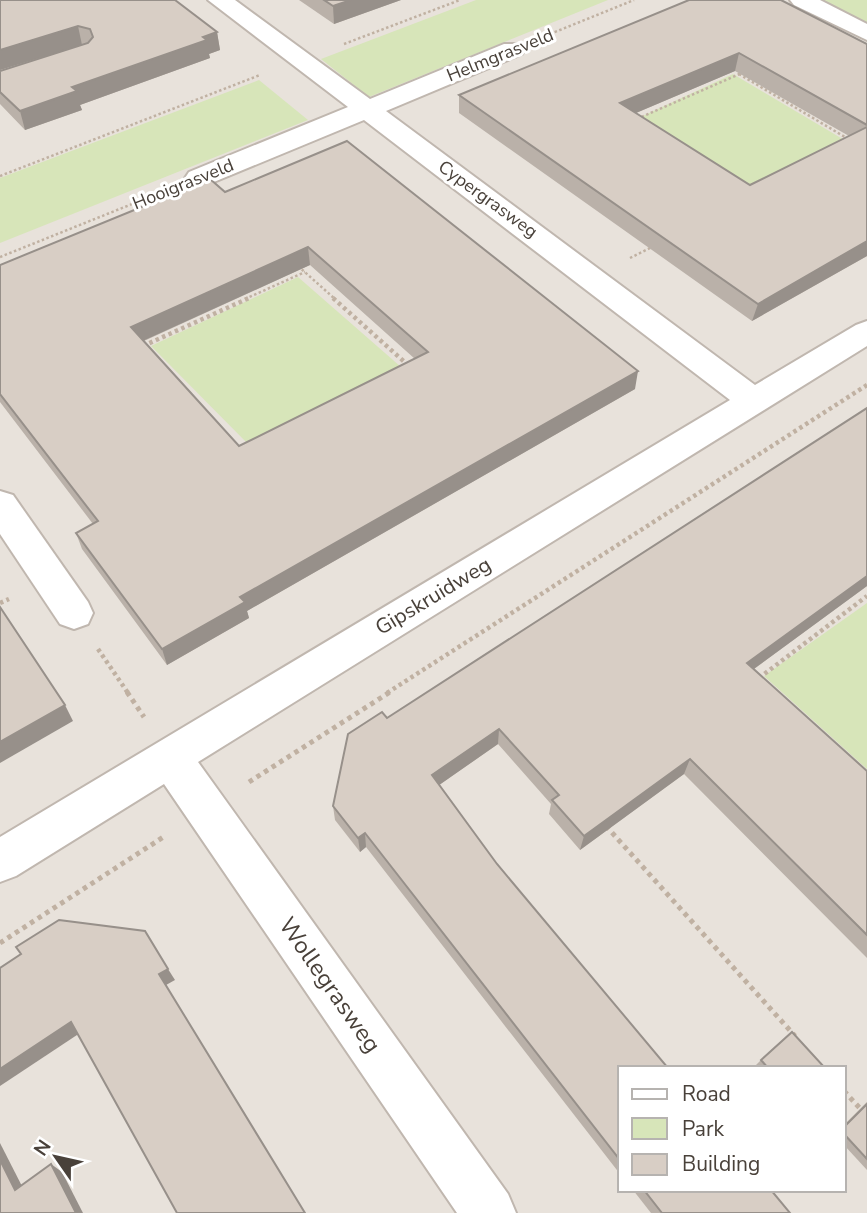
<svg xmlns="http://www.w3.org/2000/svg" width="867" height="1213" font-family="'Nunito Sans',sans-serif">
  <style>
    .residential { fill: #e8e2db; fill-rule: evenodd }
    .green { fill: #d7e5b9 }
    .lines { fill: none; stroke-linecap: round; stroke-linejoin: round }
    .minor-casing { stroke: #c0b7af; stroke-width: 4 }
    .path-far2 { stroke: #c0b1a2; stroke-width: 2.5; stroke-dasharray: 2.5 2.5; stroke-linecap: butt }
    .path-far1 { stroke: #c0b1a2; stroke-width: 4.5; stroke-dasharray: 3.5 3.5; stroke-linecap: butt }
    .path { stroke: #c0b1a2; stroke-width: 5; stroke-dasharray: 4.5 4.5; stroke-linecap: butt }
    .minor { fill: #fff; fill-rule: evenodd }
    .wall { fill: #bab1a9; fill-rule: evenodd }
    .shaded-wall { fill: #97908a }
    .building { fill: #d8cec5; stroke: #97908a; stroke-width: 2; fill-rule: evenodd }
    .labels { text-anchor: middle; stroke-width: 6; stroke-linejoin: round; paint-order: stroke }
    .far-street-label { font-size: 18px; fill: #49413a; stroke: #fff }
    .street-label { font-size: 21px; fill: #49413a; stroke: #fff }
    .near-street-label { font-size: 24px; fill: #49413a; stroke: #fff }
  </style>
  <rect width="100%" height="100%" fill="#f5f1ec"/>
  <path class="residential" d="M0 0H867V1213H0ZM620 1068H844V1190H620Z"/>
  <g class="green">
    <path d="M476 0H608L369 97 321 59Z"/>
    <path d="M817 0H867V25Z"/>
    <path d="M733 74 846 141 744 194 632 121Z"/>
    <path d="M259 80 308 120 0 243V178Z"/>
    <path d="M298 277 401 367 250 446 151 346Z"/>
    <path d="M867 603V769L764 676Z"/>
  </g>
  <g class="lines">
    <g class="minor-casing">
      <g id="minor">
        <path d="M208 0H235L370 99 504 44H522L525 49 522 54 386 111 755 385 856 325 867 321V346L198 762 508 1194 516 1213H457L164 784 16 876 0 882V837L730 400 364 120 209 184H189L185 178 189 172 348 107Z"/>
        <path d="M790 0H820L867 24V40L794 5Z"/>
        <path d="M0 491 13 495 88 602 93 613 88 624 74 629 60 624 0 534Z"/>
      </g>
    </g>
    <g class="path-far2">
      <path d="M550 34 634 0"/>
      <path d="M344 44 460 0"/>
      <path d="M739 74 850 140"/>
      <path d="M637 119 744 72"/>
      <path d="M0 176 260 75"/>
      <path d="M0 257 162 192"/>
      <path d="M630 258 654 246"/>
      <path d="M298 266 335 299"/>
      <path d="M245 299 305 272"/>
    </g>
    <g class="path-far1">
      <path d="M333 298 409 366"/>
      <path d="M143 346 249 298"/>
      <path d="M0 603 9 599"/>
      <path d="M98 649 128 693"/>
      <path d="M759 678 867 596"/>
      <path d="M387 693 867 385"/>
    </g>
    <g class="path">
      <path d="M127 692 144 717"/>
      <path d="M249 782 390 692"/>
      <path d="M606 826 795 1036"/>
      <path d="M0 943 165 836"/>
      <path d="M844 1091 867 1116"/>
    </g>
    <use href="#minor" class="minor"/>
  </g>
  <g class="wall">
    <path d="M0 0 217 32 220 50 209 54 210 58 80 105 82 110 25 130 0 104V71L83 45 0 70Z"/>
    <path d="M299 0H401L334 24Z"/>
    <path d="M689 0 867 44V256L752 321 459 113V95ZM735 71 849 136 750 185 636 113Z"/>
    <path d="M225 192 635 389 247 611 249 618 167 665 82 549 76 533 93 524 0 402V265ZM310 265 415 359 239 446 144 341Z"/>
    <path d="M867 408V586L754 669 867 771V958L684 774 580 850 549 814 551 804 498 744 439 785 620 1068V1174L366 847 360 852 335 820 333 806 387 718Z"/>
    <path d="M761 1060 825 1068H759L756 1065Z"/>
    <path d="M867 1102V1170L844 1145V1125Z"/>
    <path d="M633 1190H771L790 1213H651Z"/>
  </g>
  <g class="shaded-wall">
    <path d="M351 0H401L334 24 333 6Z"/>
    <path d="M78 26 82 45 0 70V50Z"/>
    <path d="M217 32 220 50 209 54 210 58 80 105 82 110 25 130 20 111 72 87Z"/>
    <path d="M739 53 735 71 617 121 620 103Z"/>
    <path d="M867 241V256L752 321 758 304Z"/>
    <path d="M308 247 310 265 136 344 131 327Z"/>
    <path d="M638 371 635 389 247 611 249 618 167 665 162 649 240 597Z"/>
    <path d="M867 576V586L740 679 747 663Z"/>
    <path d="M65 705 73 721 0 763V742Z"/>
    <path d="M499 729 498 744 432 790V775Z"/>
    <path d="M690 759 684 774 580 850 584 836Z"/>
    <path d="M365 833 366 847 360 852 358 838Z"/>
    <path d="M168 969 175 980 166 985 159 974Z"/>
    <path d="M71 1022 80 1033 0 1086V1069Z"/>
    <path d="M0 1143 27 1196 15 1190 0 1160Z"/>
    <path d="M51 1164 62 1172 83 1213H76Z"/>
  </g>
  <g class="building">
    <path d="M0 0H175L217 32 203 37 207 40 72 87 77 91 20 111 0 92V71L88 43 93 37 90 29 78 26 0 50Z"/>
    <path d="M324 0H351L333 6Z"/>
    <path d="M689 0H781L867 44V125L739 53 620 103 750 185 867 127V241L758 304 459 95Z"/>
    <path d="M347 141 638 371 240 597 245 602 162 649 76 533 98 521 0 394V265L210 179 225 192ZM308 247 428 352 239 446 131 327Z"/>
    <path d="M867 408V576L747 663 867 771V935L690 759 584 836 552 800 559 795 499 729 432 775 497 864 668 1068H620V1160L365 833 358 838 333 806 348 734 382 712 387 718Z"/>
    <path d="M0 607 65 705 0 742Z"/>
    <path d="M59 920 145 931 168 969 159 974 305 1213H177L71 1022 0 1069V968L21 954 16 947Z"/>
    <path d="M792 1032 825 1068H768L761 1060Z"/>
    <path d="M867 1104V1159L844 1134V1127Z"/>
    <path d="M0 1160 15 1190 51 1164 76 1213H0Z"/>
    <path d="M644 1190H771L790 1213H662Z"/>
  </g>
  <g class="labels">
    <g class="far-street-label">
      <text transform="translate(500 55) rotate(-22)" y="6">Helmgrasveld</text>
      <text transform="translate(183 184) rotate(-22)" y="6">Hooigrasveld</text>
      <text transform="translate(488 199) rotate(36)" y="6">Cypergrasweg</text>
    </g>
    <g class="street-label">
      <text transform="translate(433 596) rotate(-31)" y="7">Gipskruidweg</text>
    </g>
    <g class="near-street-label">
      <text transform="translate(330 985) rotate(55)" y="8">Wollegrasweg</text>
    </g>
  </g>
  <rect x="618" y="1066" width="228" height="126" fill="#ffffff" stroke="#b6b3b0" stroke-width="2"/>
  <rect x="632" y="1089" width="35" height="10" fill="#ffffff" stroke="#b6b3b0" stroke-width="2"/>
  <text x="682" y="1101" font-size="21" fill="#49413a">Road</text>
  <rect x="632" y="1118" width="35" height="21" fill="#d7e5b9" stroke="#b6b3b0" stroke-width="2"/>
  <text x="682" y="1136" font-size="21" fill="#49413a">Park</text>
  <rect x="632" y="1154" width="35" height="21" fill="#d8cec5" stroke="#b6b3b0" stroke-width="2"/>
  <text x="682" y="1171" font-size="21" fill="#49413a">Building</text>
  <g transform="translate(56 1157) rotate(304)" stroke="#ffffff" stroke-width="5" paint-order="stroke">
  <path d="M0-5L12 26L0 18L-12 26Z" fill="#49413a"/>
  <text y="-10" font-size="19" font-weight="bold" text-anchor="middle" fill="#49413a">N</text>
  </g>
</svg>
